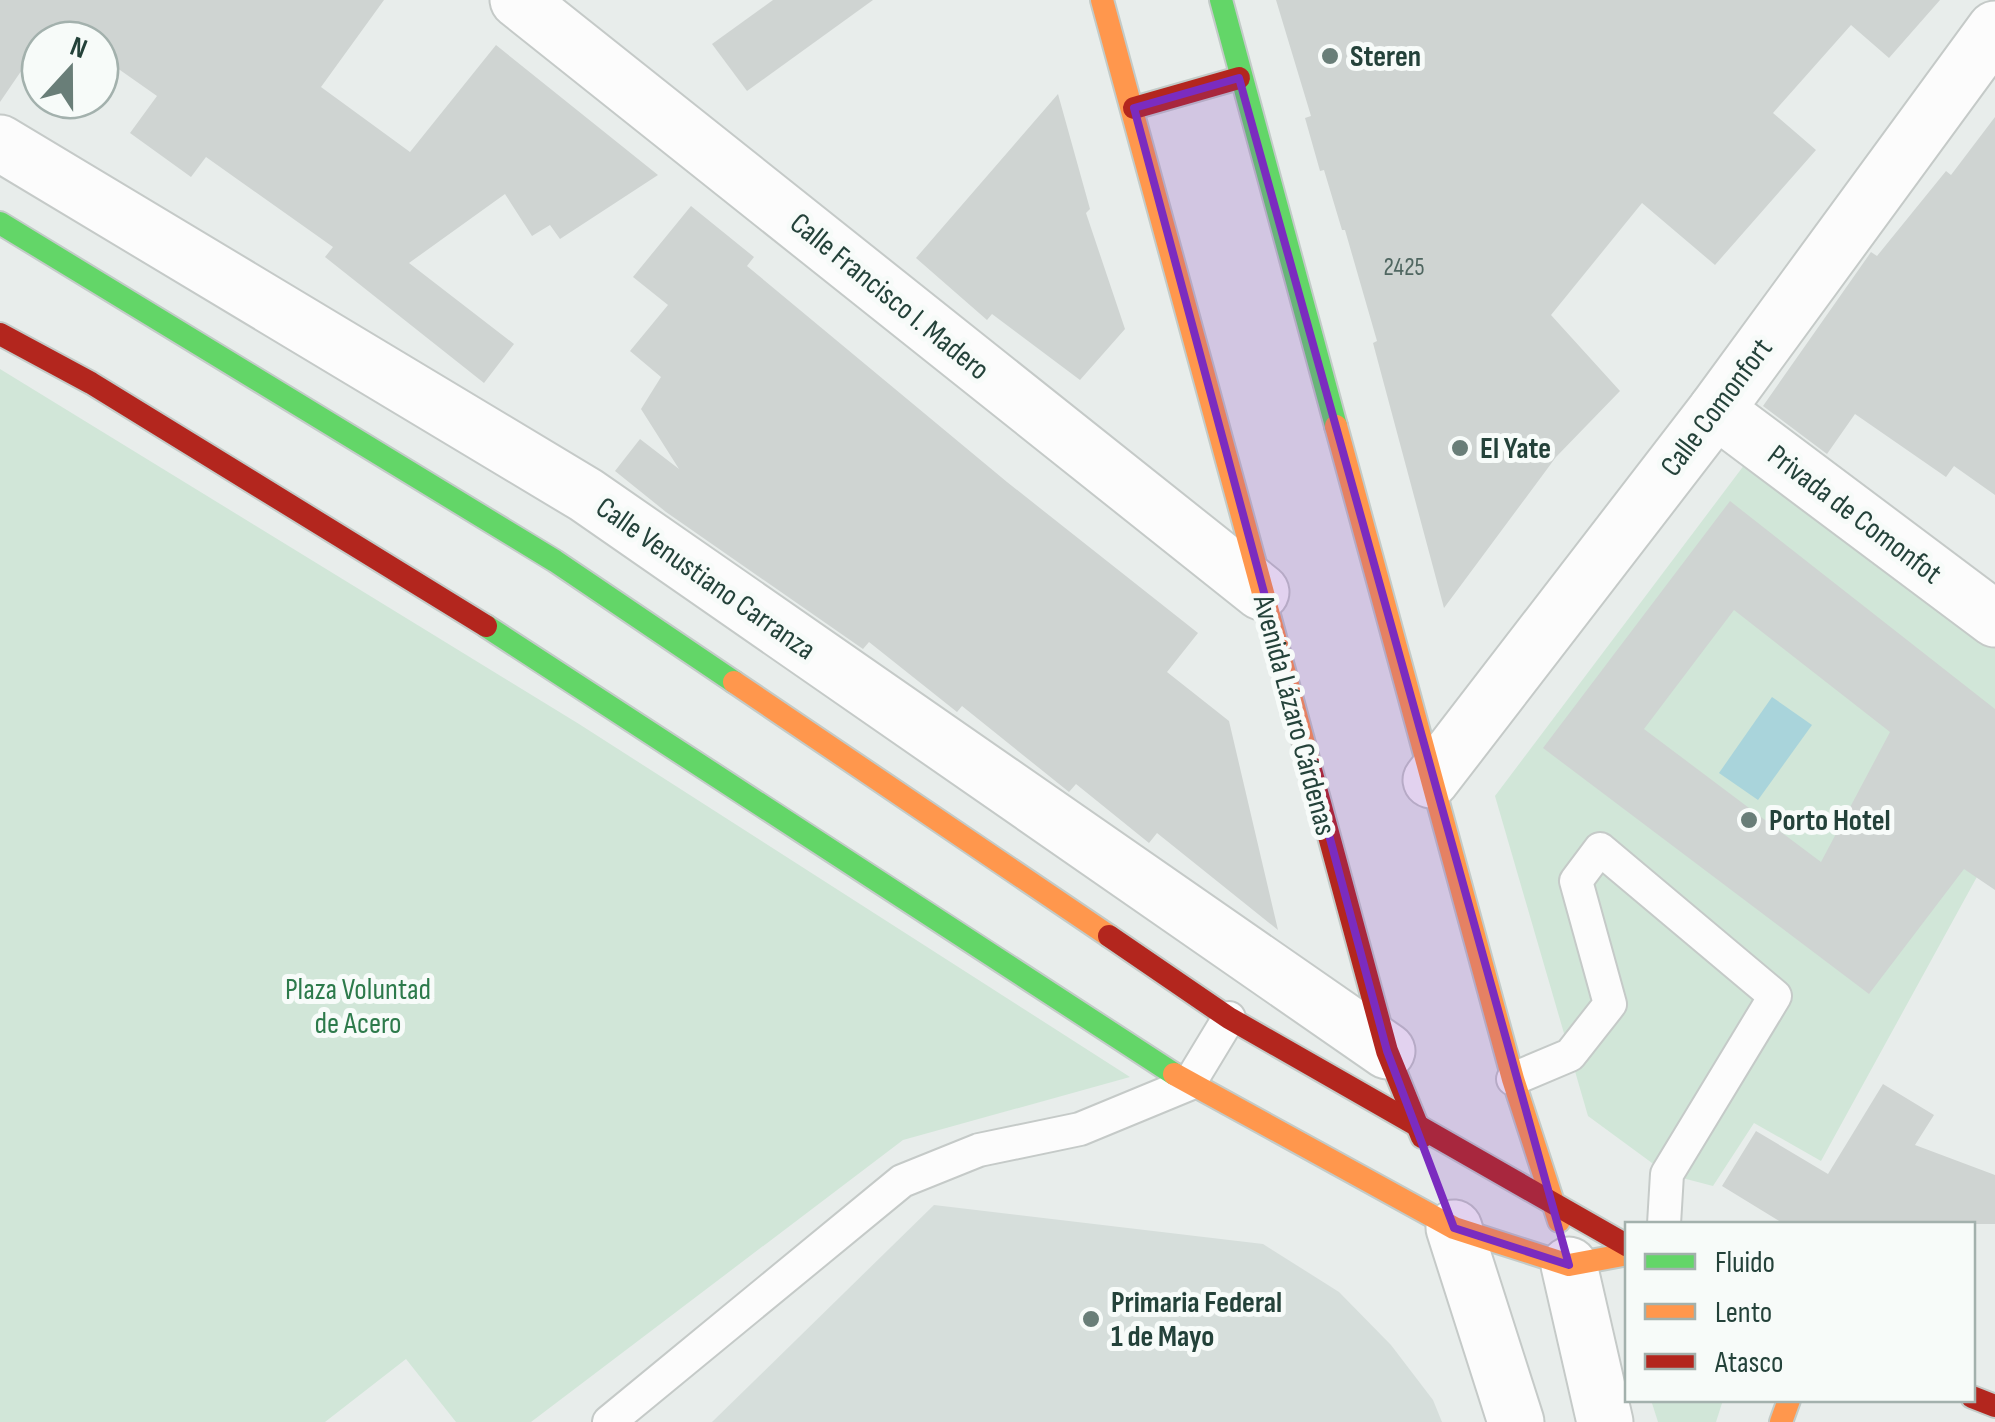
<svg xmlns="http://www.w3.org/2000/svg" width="1995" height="1422" font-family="'Sofia Sans Condensed',sans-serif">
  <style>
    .built { fill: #d6dedb }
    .green { fill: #d1e6d8 }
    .water { fill: #a9d4db }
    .building { fill: #cfd4d2; fill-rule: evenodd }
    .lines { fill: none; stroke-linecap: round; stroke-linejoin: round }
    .lane-casing { stroke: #c5cac8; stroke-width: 36 }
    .street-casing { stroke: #c5cac8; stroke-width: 59 }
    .fast-casing { stroke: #c3cbc8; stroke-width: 26 }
    .slow-casing { stroke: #c3cbc8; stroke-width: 26 }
    .jam-casing { stroke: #c3cbc8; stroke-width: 26 }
    .lane { stroke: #fcfcfc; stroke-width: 32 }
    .street { stroke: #fcfcfc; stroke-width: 55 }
    .fast { stroke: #63d668; stroke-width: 22 }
    .slow { stroke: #ff974d; stroke-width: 22 }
    .jam { stroke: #b3261e; stroke-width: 22 }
    .marked { fill: #7b2cbf; fill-opacity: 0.2; stroke: #7b2cbf; stroke-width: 8; stroke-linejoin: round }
    .poi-dot { fill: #697e78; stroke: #f7fbf9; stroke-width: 4 }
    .labels { text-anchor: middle; stroke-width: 10; stroke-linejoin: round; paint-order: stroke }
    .number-label { font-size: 25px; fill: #506761 }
    .poi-label { font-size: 30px; font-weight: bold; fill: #24423a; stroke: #f7fbf9; text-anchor: start }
    .street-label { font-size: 30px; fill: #24423a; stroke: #f7fbf9 }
    .park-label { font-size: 30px; fill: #2d7a4b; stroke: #f7fbf9 }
  </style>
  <rect width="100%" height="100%" fill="#e8edeb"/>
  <path class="built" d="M934 1205 1263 1244 1339 1292 1391 1345 1433 1400 1442 1422H712Z"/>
  <g class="green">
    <path d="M0 369 579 724 1130 1077 903 1140 531 1422H456L406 1359 325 1422H0Z"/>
    <path d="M1754 452 1995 638V844L1821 1161 1754 1123 1713 1186 1667 1174 1588 1116 1495 796Z"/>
    <path d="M1651 1400H1723L1716 1422H1658Z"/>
  </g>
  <path class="water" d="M1772 697 1812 725 1758 800 1719 773Z"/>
  <g class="building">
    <path d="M0 0H384L321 87 410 152 496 45 658 175 560 239 550 225 532 236 505 194 409 263 514 344 484 383 325 257 333 247 206 157 191 177 130 133 157 96 100 56V40H78L54 23 0 102Z"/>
    <path d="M773 0H873L747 91 712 44Z"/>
    <path d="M1276 0H1940L1889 58 1851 25 1773 113 1816 150 1715 265 1642 203 1551 315 1620 391 1556 457 1444 608 1373 343 1377 341 1345 230H1342L1324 170 1320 171 1305 118 1311 116Z"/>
    <path d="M1058 94 1090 209 1086 213 1125 329 1080 380 992 314 987 320 916 258Z"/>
    <path d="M1995 117V495L1954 466 1946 477 1855 414 1827 454 1763 406 1871 252 1877 256 1946 171 1951 175Z"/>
    <path d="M691 206 754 257 747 266 1007 482 1198 633 1167 672 1229 721 1278 930 1157 833 1149 843 1076 784 1069 792 962 706 957 712 869 642 863 649 666 512 615 471 640 439 679 469 641 409 661 377 630 351 668 305 633 277Z"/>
    <path d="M1730 501 1995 709V890L1964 869 1869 994 1543 748ZM1734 610 1890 732 1821 862 1644 729Z"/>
    <path d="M1883 1084 1934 1115 1915 1145 1995 1175V1224H1784L1722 1186 1756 1131 1828 1174Z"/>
  </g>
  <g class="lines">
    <g class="lane-casing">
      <g id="lane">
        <path d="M1513 1079 1570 1055 1610 1004 1576 881 1600 849 1775 996 1667 1174 1664 1224"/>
        <path d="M609 1422 902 1181 979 1150 1080 1129 1189 1084 1229 1018"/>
      </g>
    </g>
    <g class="street-casing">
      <g id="street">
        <path d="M518 0 1261 592"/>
        <path d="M0 143 586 495 1387 1051"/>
        <path d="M1716 410 1995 619"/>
        <path d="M1431 780 1716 410 1995 29"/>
        <path d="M1454 1228 1516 1422"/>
        <path d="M1569 1265 1605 1422"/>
      </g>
    </g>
    <g class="fast-casing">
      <g id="fast">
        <path d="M1221 0 1336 426"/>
        <path d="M0 223 555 561 734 682"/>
        <path d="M486 626 1174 1074"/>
      </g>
    </g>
    <g class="slow-casing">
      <g id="slow">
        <path d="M1102 0 1310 766"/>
        <path d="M1336 426 1513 1079 1559 1221"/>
        <path d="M734 682 1109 936"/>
        <path d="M1174 1074 1454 1228 1569 1265 1628 1254"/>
        <path d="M1781 1422 1789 1400"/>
      </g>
    </g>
    <g class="jam-casing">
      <g id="jam">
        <path d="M1134 108 1239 78"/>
        <path d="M0 334 91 383 486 626"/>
        <path d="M1310 766 1387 1051 1422 1137"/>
        <path d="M1109 936 1229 1018 1628 1246"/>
        <path d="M1972 1397 1995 1406"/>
      </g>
    </g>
    <use href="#lane" class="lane"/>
    <use href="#street" class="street"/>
    <use href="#fast" class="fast"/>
    <use href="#slow" class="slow"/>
    <use href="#jam" class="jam"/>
  </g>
  <path class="marked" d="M1239 78 1569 1265 1454 1228 1387 1051 1134 108Z"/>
  <g class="poi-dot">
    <circle cx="1330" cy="56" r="10"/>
    <circle cx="1460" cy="448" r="10"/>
    <circle cx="1749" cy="820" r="10"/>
    <circle cx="1091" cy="1319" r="10"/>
  </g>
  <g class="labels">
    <g class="number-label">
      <text x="1404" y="275">2425</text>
    </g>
    <g class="poi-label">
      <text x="1350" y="66">Steren</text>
      <text x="1480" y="458">El Yate</text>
      <text x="1769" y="830">Porto Hotel</text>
      <text x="1111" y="1312">Primaria Federal<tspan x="1111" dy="34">1 de Mayo</tspan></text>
    </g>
    <g class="street-label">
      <text transform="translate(890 296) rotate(39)" y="10">Calle Francisco I. Madero</text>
      <text transform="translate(1716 407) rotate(-53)" y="10">Calle Comonfort</text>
      <text transform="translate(1855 514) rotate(37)" y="10">Privada de Comonfot</text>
      <text transform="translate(706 578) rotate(35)" y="10">Calle Venustiano Carranza</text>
      <text transform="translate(1295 715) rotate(75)" y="10">Avenida Lázaro Cárdenas</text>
    </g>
    <g class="park-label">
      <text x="358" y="999">Plaza Voluntad<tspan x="358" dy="34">de Acero</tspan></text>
    </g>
  </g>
  <rect x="1625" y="1222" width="350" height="180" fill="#f7fbf9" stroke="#a3b1ad" stroke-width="2.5"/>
  <rect x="1645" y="1254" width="50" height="15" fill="#63d668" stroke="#a3b1ad" stroke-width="2.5"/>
  <text x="1715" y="1272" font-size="30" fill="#24423a">Fluido</text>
  <rect x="1645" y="1304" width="50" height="15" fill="#ff974d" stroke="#a3b1ad" stroke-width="2.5"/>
  <text x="1715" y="1322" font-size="30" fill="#24423a">Lento</text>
  <rect x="1645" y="1354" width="50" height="15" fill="#b3261e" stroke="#a3b1ad" stroke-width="2.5"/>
  <text x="1715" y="1372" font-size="30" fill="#24423a">Atasco</text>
  <g transform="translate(70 70) rotate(21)"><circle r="48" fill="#f7fbf9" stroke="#a3b1ad" stroke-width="2.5"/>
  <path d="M0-8L18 38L0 25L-18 38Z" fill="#697e78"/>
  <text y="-15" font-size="28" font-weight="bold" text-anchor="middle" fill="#24423a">N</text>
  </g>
</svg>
